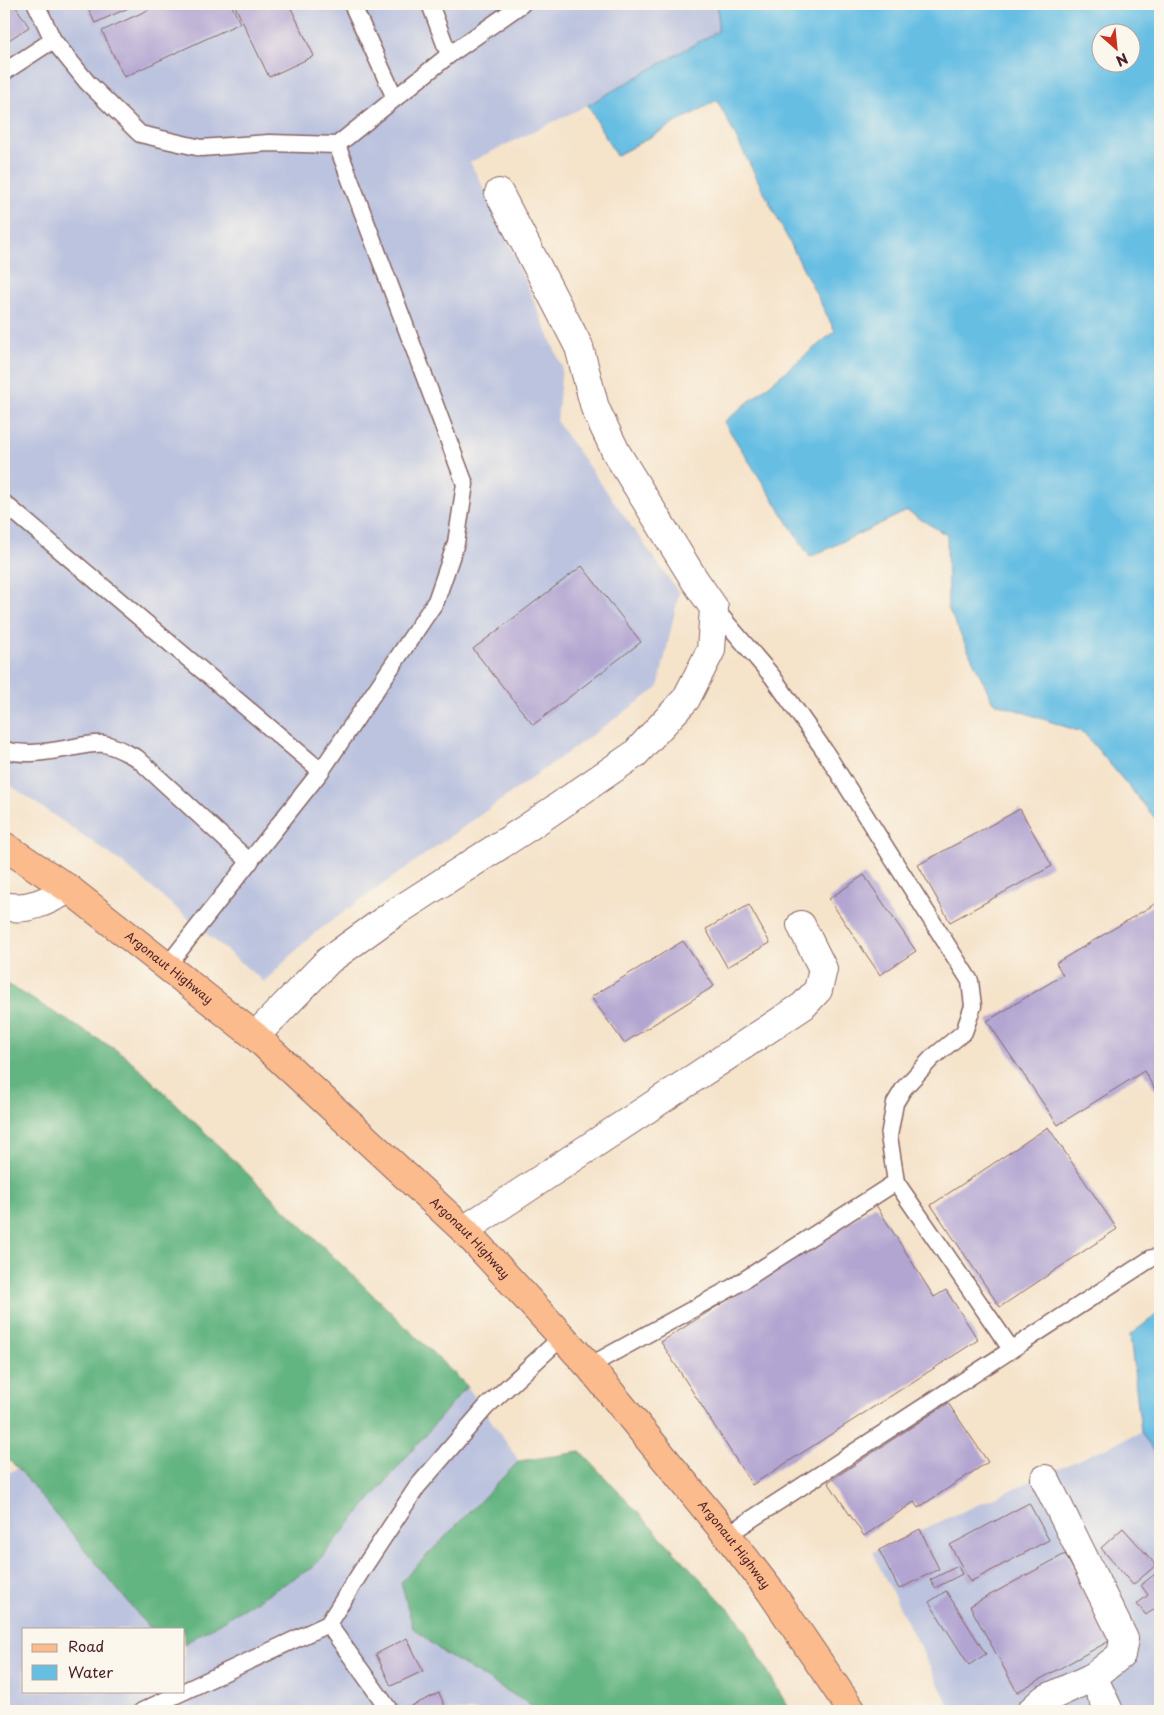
<svg xmlns="http://www.w3.org/2000/svg" width="1164" height="1715" font-family="'Playpen Sans',sans-serif">
  <style>
    .industrial { fill: #bcc3de }
    .forest { fill: #62b480; stroke: #566a56 }
    .water { fill: #66bee3; stroke: #586e87; fill-rule: evenodd }
    .building { fill: #b2a5d1 }
    .lines { fill: none; stroke-linecap: round; stroke-linejoin: round }
    .lane-casing { stroke: #866463; stroke-width: 19 }
    .street-casing { stroke: #866463; stroke-width: 30 }
    .primary-casing { stroke: #866463; stroke-width: 30 }
    .lane { stroke: #fff; stroke-width: 16 }
    .street { stroke: #fff; stroke-width: 28 }
    .primary { stroke: #fbbb8d; stroke-width: 28 }
    .labels { text-anchor: middle; stroke-width: 4; stroke-linejoin: round; paint-order: stroke }
    .street-label { font-size: 12px; fill: #4a1f2b; stroke: #fbf7ec }
  </style>
  <rect width="100%" height="100%" fill="#fbf7ec"/>
  <filter id="ink" filterUnits="userSpaceOnUse"><feTurbulence type="fractalNoise" baseFrequency=".02" numOctaves="2"/><feDisplacementMap in="SourceGraphic" scale="10" xChannelSelector="R" yChannelSelector="G"/><feConvolveMatrix kernelMatrix="1 2 1 2 8 2 1 2 1" color-interpolation-filters="sRGB"/></filter>
  <filter id="wash" filterUnits="userSpaceOnUse"><feTurbulence type="fractalNoise" baseFrequency=".0096" numOctaves="4" result="noise"/><feDisplacementMap in="SourceGraphic" scale="20" xChannelSelector="R" yChannelSelector="G"/><feGaussianBlur stdDeviation="1.12" result="paint"/><feColorMatrix in="noise" values="0 0 0 0 0 0 0 0 0 0 0 0 0 0 0 0 0 1.4 0 .05"/><feComposite in="paint" operator="in"/></filter>
  <g filter="url(#wash)">
    <rect width="100%" height="100%" fill="#f5e3ca"/>
    <g class="industrial">
      <path d="M4 4H718V31L588 105 470 162 495 210 562 367 557 422 679 593 658 688 312 935 264 982 120 861 4 781Z"/>
      <path d="M467 1386 519 1461 401 1582 413 1628 445 1654 541 1711H4V1475L18 1468 150 1629H24V1691H184V1644L313 1567Z"/>
      <path d="M1141 1432 1160 1462V1711H952L872 1552Z"/>
    </g>
    <g class="forest">
      <path d="M4 982 126 1056 467 1386 313 1567 184 1644V1629H150L18 1468 4 1456Z"/>
      <path d="M581 1452 738 1619 790 1711H541L445 1654 413 1628 401 1582 519 1461Z"/>
    </g>
    <g class="water">
      <path d="M718 4H1160V824L1084 733 993 702 948 608 947 535 907 511 810 557 724 422 835 331 717 100 616 156 588 105 718 31ZM1102 32H1132V62H1102Z"/>
      <path d="M1160 1312V1462L1141 1432 1130 1335Z"/>
    </g>
    <g id="blocks">
      <g class="building">
        <path d="M4 4H14L29 27 4 43Z"/>
        <path d="M86 4H137L95 23Z"/>
        <path d="M161 4H231L240 23 124 77 102 31Z"/>
        <path d="M234 4H289L314 56 269 77Z"/>
        <path d="M582 566 641 642 533 725 473 649Z"/>
        <path d="M1020 809 1052 866 950 922 918 865Z"/>
        <path d="M864 875 916 951 880 975 829 899Z"/>
        <path d="M1160 901V1098L1144 1071 1058 1125 987 1021 1063 975 1056 963Z"/>
        <path d="M749 905 770 943 727 967 706 929Z"/>
        <path d="M683 941 714 986 624 1043 591 997Z"/>
        <path d="M1048 1127 1117 1229 1000 1307 931 1205Z"/>
        <path d="M876 1205 934 1297 946 1290 978 1340 752 1485 661 1342Z"/>
        <path d="M948 1403 988 1462 918 1508 914 1502 864 1536 828 1482Z"/>
        <path d="M1029 1503 1049 1540 970 1582 950 1545Z"/>
        <path d="M1123 1528 1156 1565 1133 1585 1101 1548Z"/>
        <path d="M920 1529 939 1569 899 1589 879 1550Z"/>
        <path d="M1065 1554 1111 1640 1017 1692 970 1606Z"/>
        <path d="M958 1566 962 1574 935 1588 930 1580Z"/>
        <path d="M1160 1570V1605L1146 1615 1137 1604 1148 1595 1141 1585Z"/>
        <path d="M946 1591 986 1654 969 1665 929 1602Z"/>
        <path d="M407 1638 423 1671 391 1686 376 1654Z"/>
        <path d="M439 1693 447 1711H409L407 1708Z"/>
      </g>
    </g>
  </g>
  <g filter="url(#ink)">
    <use href="#blocks" fill-opacity="0" stroke="#866463" stroke-width="1"/>
    <g class="lines">
      <g class="lane-casing">
        <g id="lane">
          <path d="M36 4 53 40 87 82 140 134 201 148 269 143 337 145 465 484 456 543 436 601 321 771"/>
          <path d="M352 4 395 98"/>
          <path d="M430 4 449 55"/>
          <path d="M4 72 53 40"/>
          <path d="M337 145 449 55 522 4"/>
          <path d="M4 503 321 771 167 966"/>
          <path d="M714 608 772 676 824 750 970 981 973 1006 964 1032 932 1058 904 1088 895 1103 889 1136 896 1182 1011 1349"/>
          <path d="M4 750C26 756 47 752 70 748 80 746 93 743 104 744 116 746 126 753 137 758L250 862"/>
          <path d="M589 1366 733 1287 896 1182"/>
          <path d="M727 1535 1152 1258"/>
          <path d="M328 1624 390 1711"/>
          <path d="M142 1711 328 1624 364 1567 417 1487 486 1407 562 1337"/>
        </g>
      </g>
      <g class="street-casing">
        <g id="street">
          <path d="M4 906C28 912 49 900 69 889"/>
          <path d="M255 1036 329 960 393 914 527 828 635 754 686 699 711 650 714 608 694 579 616 452 595 408 579 347 499 193"/>
          <path d="M464 1230 803 1006 818 990 823 969 801 925"/>
          <path d="M1093 1677 1109 1711"/>
          <path d="M1031 1711 1043 1700 1093 1677 1121 1655 1124 1639 1045 1479"/>
        </g>
      </g>
      <g class="primary-casing">
        <g id="primary">
          <path id="s1" d="M4 846 69 889 255 1036 464 1230 589 1366 727 1535 771 1592 852 1711"/>
        </g>
      </g>
      <use href="#lane" class="lane"/>
      <use href="#street" class="street"/>
      <use href="#primary" class="primary"/>
    </g>
  </g>
  <g class="labels">
    <g class="street-label">
      <text dy="4" stroke="none"><textPath href="#s1" startOffset="205">Argonaut Highway</textPath></text>
      <text dy="4" stroke="none"><textPath href="#s1" startOffset="610">Argonaut Highway</textPath></text>
      <text dy="4" stroke="none"><textPath href="#s1" startOffset="1015">Argonaut Highway</textPath></text>
    </g>
  </g>
  <rect width="1164" height="1715" fill="none" stroke="#fbf7ec" stroke-width="20"/>
  <rect x="22" y="1628" width="162" height="65" fill="#fbf7ec" stroke="#b4a19f"/>
  <rect x="32" y="1644" width="25" height="8" fill="#fbbb8d" stroke="#b4a19f"/>
  <text x="68" y="1652" font-size="15" fill="#4a1f2b">Road</text>
  <rect x="32" y="1665" width="25" height="15" fill="#66bee3" stroke="#b4a19f"/>
  <text x="68" y="1678" font-size="15" fill="#4a1f2b">Water</text>
  <g transform="translate(1116 48) rotate(153)"><circle r="24" fill="#fbf7ec" stroke="#b4a19f"/>
  <path d="M0-4L9 19L0 12L-9 19Z" fill="#c8321e"/>
  <text y="-8" font-size="14" font-weight="bold" text-anchor="middle" fill="#4a1f2b">N</text>
  </g>
</svg>
